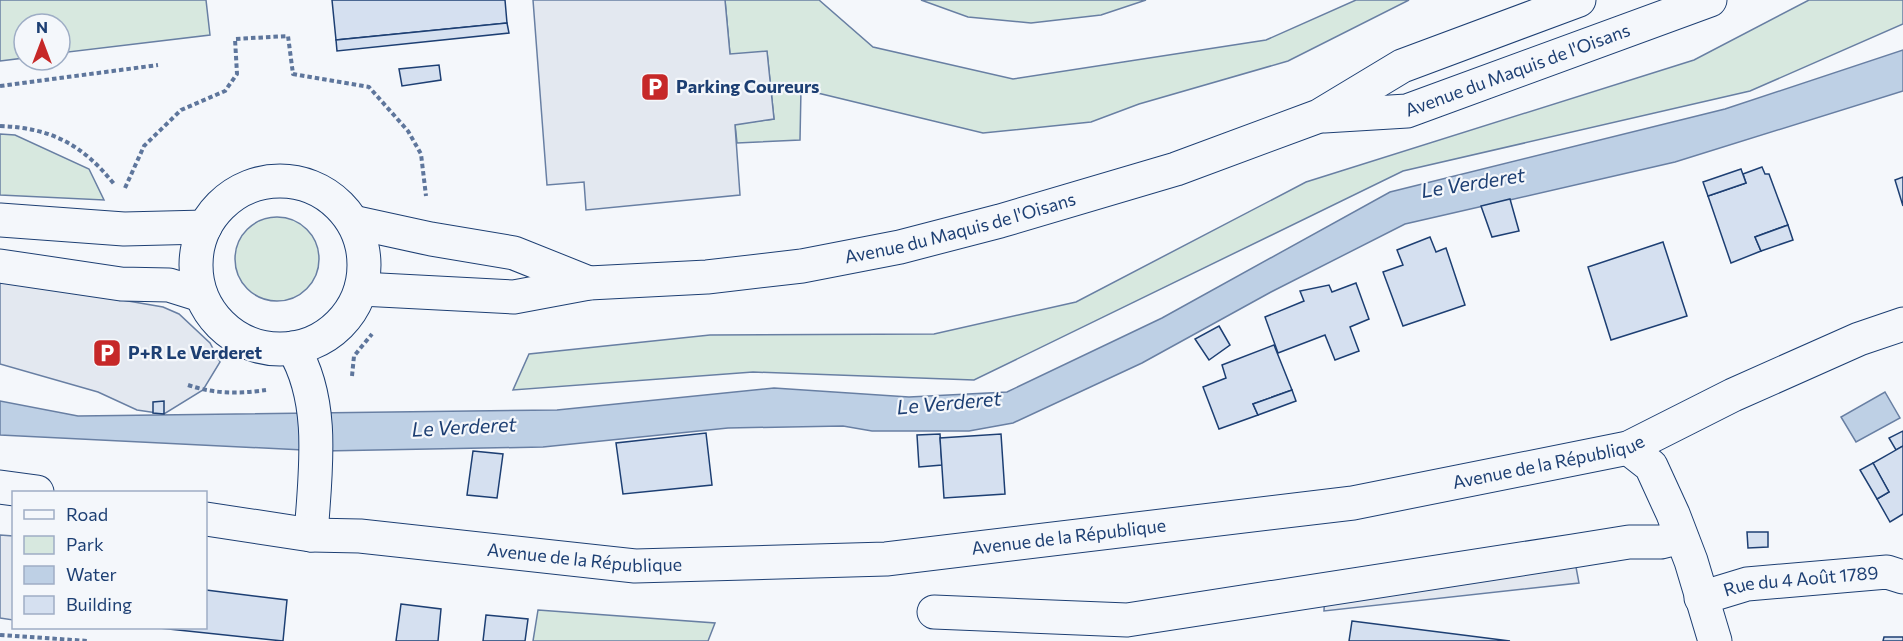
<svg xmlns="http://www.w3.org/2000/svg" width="1903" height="641" font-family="Commissioner,sans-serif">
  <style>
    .green { fill: #d7e8df; stroke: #687fa3; stroke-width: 1.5 }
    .parking { fill: #e3e8f0; stroke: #687fa3; stroke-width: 1.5 }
    .water { fill: #bed0e5; stroke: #687fa3; stroke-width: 1.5 }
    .building { fill: #d5e0f0; stroke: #1d3f73; stroke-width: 1.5 }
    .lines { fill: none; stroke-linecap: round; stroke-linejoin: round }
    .minor-casing { stroke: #1d3f73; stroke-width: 35 }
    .major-casing { stroke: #1d3f73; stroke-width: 35 }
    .path { stroke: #5e769c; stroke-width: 4; stroke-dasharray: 4.5 3; stroke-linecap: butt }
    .minor { stroke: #f4f7fb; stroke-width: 33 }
    .major { stroke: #f4f7fb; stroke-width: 33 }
    .labels { text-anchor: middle; stroke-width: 4.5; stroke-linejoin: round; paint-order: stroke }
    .street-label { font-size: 18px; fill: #1d3f73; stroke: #f4f7fb }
    .poi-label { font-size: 18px; font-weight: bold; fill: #1d3f73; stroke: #f4f7fb; text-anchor: start }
    .water-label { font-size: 20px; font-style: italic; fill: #1d3f73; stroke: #f4f7fb }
  </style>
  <rect width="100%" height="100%" fill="#f4f7fb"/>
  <g class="green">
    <path d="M0 0H206L210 35 60 53V24H24V58L0 61Z"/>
    <path d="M725 0H819L873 47 1013 79 1266 40 1356 0H1409L1288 61 1139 104 1091 122 983 133 801 89 800 140 737 143 735 124 774 119 767 52 730 55Z"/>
    <path d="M921 0H1146L1101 15 1031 23 968 17Z"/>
    <path d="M1809 0H1903V24L1750 91 1403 171 974 380 753 372 513 390 529 354 710 335 934 334 1076 302 1306 182 1694 60Z"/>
    <path d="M0 134 15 135 89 169 104 200 0 195Z"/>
    <circle cx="277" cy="259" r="42"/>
    <path d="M538 610 715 623 708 641H533Z"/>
  </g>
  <g class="parking">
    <path d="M533 0H725L730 54 767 51 774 119 735 125 740 195 586 210 584 182 547 185Z"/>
    <path d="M0 279 163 307 179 314 210 343 220 362 203 390 164 414 137 410 98 392 0 364Z"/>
    <path d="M0 535 13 536V620L0 618Z"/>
    <path d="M1573 551 1579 583 1324 611 1325 589Z"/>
  </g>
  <g class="water">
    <path d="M1903 50V91L1675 162 1405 224 1271 292 1142 363 1013 423 969 431H872L843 426 728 428 543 447 323 451 0 435V401L78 416 557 410 774 388 909 397 1007 392 1162 318 1390 192 1725 109Z"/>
    <path d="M1885 392 1900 418 1856 442 1841 417Z"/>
  </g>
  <g class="building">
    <path d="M332 0H505L507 23 336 40Z"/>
    <path d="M507 23 509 33 337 51 336 40Z"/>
    <path d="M439 65 441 80 402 86 399 69Z"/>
    <path d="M1762 167 1765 174H1769L1788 225 1755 237 1761 251 1731 263 1708 196 1746 183 1743 174Z"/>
    <path d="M1741 169 1746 183 1708 196 1703 182Z"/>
    <path d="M1903 177V206L1895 180Z"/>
    <path d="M1510 199 1519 231 1492 237 1481 206Z"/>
    <path d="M1788 225 1793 240 1761 251 1755 237Z"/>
    <path d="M1430 237 1436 252 1446 248 1465 305 1403 326 1383 272 1403 265 1397 250Z"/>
    <path d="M1663 242 1687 316 1611 340 1588 267Z"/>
    <path d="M1356 283 1369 319 1350 327 1359 351 1335 360 1325 335 1278 353 1265 317 1304 301 1300 291 1329 285 1332 292Z"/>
    <path d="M1219 326 1230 345 1209 360 1195 339Z"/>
    <path d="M1274 345 1292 390 1253 404 1258 415 1219 429 1203 387 1226 378 1222 365Z"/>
    <path d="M1292 390 1296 401 1258 415 1253 404Z"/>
    <path d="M164 401V414L153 413V402Z"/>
    <path d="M1903 431V446L1896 450 1889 438Z"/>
    <path d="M706 433 712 485 623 494 616 443Z"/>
    <path d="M940 434 942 465 919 467 917 435Z"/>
    <path d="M1001 434 1005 494 944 498 940 438Z"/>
    <path d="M1903 446V514L1890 522 1877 499 1889 492 1873 463Z"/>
    <path d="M473 451 503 454 497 498 467 495Z"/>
    <path d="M1873 463 1889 492 1877 499 1860 470Z"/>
    <path d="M1747 532H1768V547L1748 548Z"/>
    <path d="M206 590 287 600 283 641 159 628H206Z"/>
    <path d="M401 604 441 609 438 641H396Z"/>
    <path d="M486 615 528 619 525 641H483Z"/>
    <path d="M1352 621 1510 641H1349Z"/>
    <path d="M1884 637H1903V641H1883Z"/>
  </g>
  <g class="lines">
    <g class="minor-casing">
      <g id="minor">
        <path d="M293 348C326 402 315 474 311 535"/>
        <path d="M1628 448 1651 466 1673 514 1691 561 1715 641"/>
        <path d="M0 487 37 492"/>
        <path id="s1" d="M206 519 311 535 360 536 635 566 886 559 1353 503 1628 448 1733 395 1859 339 1903 324"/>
        <path id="s2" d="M1701 598 1747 584 1887 572 1903 577"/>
        <path d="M934 612 1127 620 1573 551 1629 542H1661L1681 537"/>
      </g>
    </g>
    <g class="major-casing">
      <g id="major">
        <path id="s3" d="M1324 116 1407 111 1710 0"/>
        <circle cx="280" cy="265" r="84"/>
        <path d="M0 220 124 229 205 227"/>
        <path d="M353 222 431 239 514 253 589 283"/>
        <path d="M0 266 121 284 169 285 201 295"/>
        <path id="s4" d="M361 289 514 297 589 283 707 277 802 266 900 247 1000 221 1176 169 1319 116 1402 66 1579 0"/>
      </g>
    </g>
    <g class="path">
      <path d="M0 86 158 65"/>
      <path d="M0 126C51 128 82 144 114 184"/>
      <path d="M125 188 144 146 181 110 225 91 237 74 235 39 288 36 293 74 369 87 408 131 421 154 426 196"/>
      <path d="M352 376 354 356 372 334"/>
      <path d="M188 385C214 394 239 394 266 390"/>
      <path d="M0 635 88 641"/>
    </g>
    <use href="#minor" class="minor"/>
    <use href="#major" class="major"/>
  </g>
  <defs>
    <g id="parking-square" transform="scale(1.5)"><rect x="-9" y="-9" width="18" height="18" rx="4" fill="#c62828" stroke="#f4f7fb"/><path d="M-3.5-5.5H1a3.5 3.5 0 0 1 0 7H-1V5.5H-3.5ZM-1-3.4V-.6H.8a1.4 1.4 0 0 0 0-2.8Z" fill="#fff"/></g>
  </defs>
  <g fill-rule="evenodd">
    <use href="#parking-square" x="655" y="87"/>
    <use href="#parking-square" x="107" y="353"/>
  </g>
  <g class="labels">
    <g class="street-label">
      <text dy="6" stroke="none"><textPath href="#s3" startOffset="201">Avenue du Maquis de l'Oisans</textPath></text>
      <text dy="6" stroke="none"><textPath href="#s4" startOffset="606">Avenue du Maquis de l'Oisans</textPath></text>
      <text dy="6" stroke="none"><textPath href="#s1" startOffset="1353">Avenue de la République</textPath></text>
      <text dy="6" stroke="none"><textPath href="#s1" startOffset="867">Avenue de la République</textPath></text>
      <text dy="6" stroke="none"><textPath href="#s1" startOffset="381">Avenue de la République</textPath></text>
      <text dy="6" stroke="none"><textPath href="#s2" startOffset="102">Rue du 4 Août 1789</textPath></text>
    </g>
    <g class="poi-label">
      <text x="676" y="93">Parking Coureurs</text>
      <text x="128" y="359">P+R Le Verderet</text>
    </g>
    <g class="water-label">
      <text transform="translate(1473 183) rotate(-9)" y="7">Le Verderet</text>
      <text transform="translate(949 403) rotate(-5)" y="7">Le Verderet</text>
      <text transform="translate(464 427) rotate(-3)" y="7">Le Verderet</text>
    </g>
  </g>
  <rect x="12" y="491" width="195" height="138" fill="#f4f7fb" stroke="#9eadc5" stroke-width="1.5"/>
  <rect x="24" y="510" width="30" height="9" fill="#f4f7fb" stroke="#9eadc5" stroke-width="1.5"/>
  <text x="66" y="521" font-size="18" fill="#1d3f73">Road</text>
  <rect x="24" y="536" width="30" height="18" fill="#d7e8df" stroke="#9eadc5" stroke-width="1.5"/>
  <text x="66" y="551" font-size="18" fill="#1d3f73">Park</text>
  <rect x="24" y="566" width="30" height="18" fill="#bed0e5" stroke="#9eadc5" stroke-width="1.5"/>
  <text x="66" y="581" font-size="18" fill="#1d3f73">Water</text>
  <rect x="24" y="596" width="30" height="18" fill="#d5e0f0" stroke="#9eadc5" stroke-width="1.5"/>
  <text x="66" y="611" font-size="18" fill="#1d3f73">Building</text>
  <g transform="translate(42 42)"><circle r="28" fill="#f4f7fb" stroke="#9eadc5" stroke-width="1.5"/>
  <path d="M0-4.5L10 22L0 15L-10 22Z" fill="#c62828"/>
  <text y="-9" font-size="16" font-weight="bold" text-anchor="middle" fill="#1d3f73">N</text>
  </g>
</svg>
